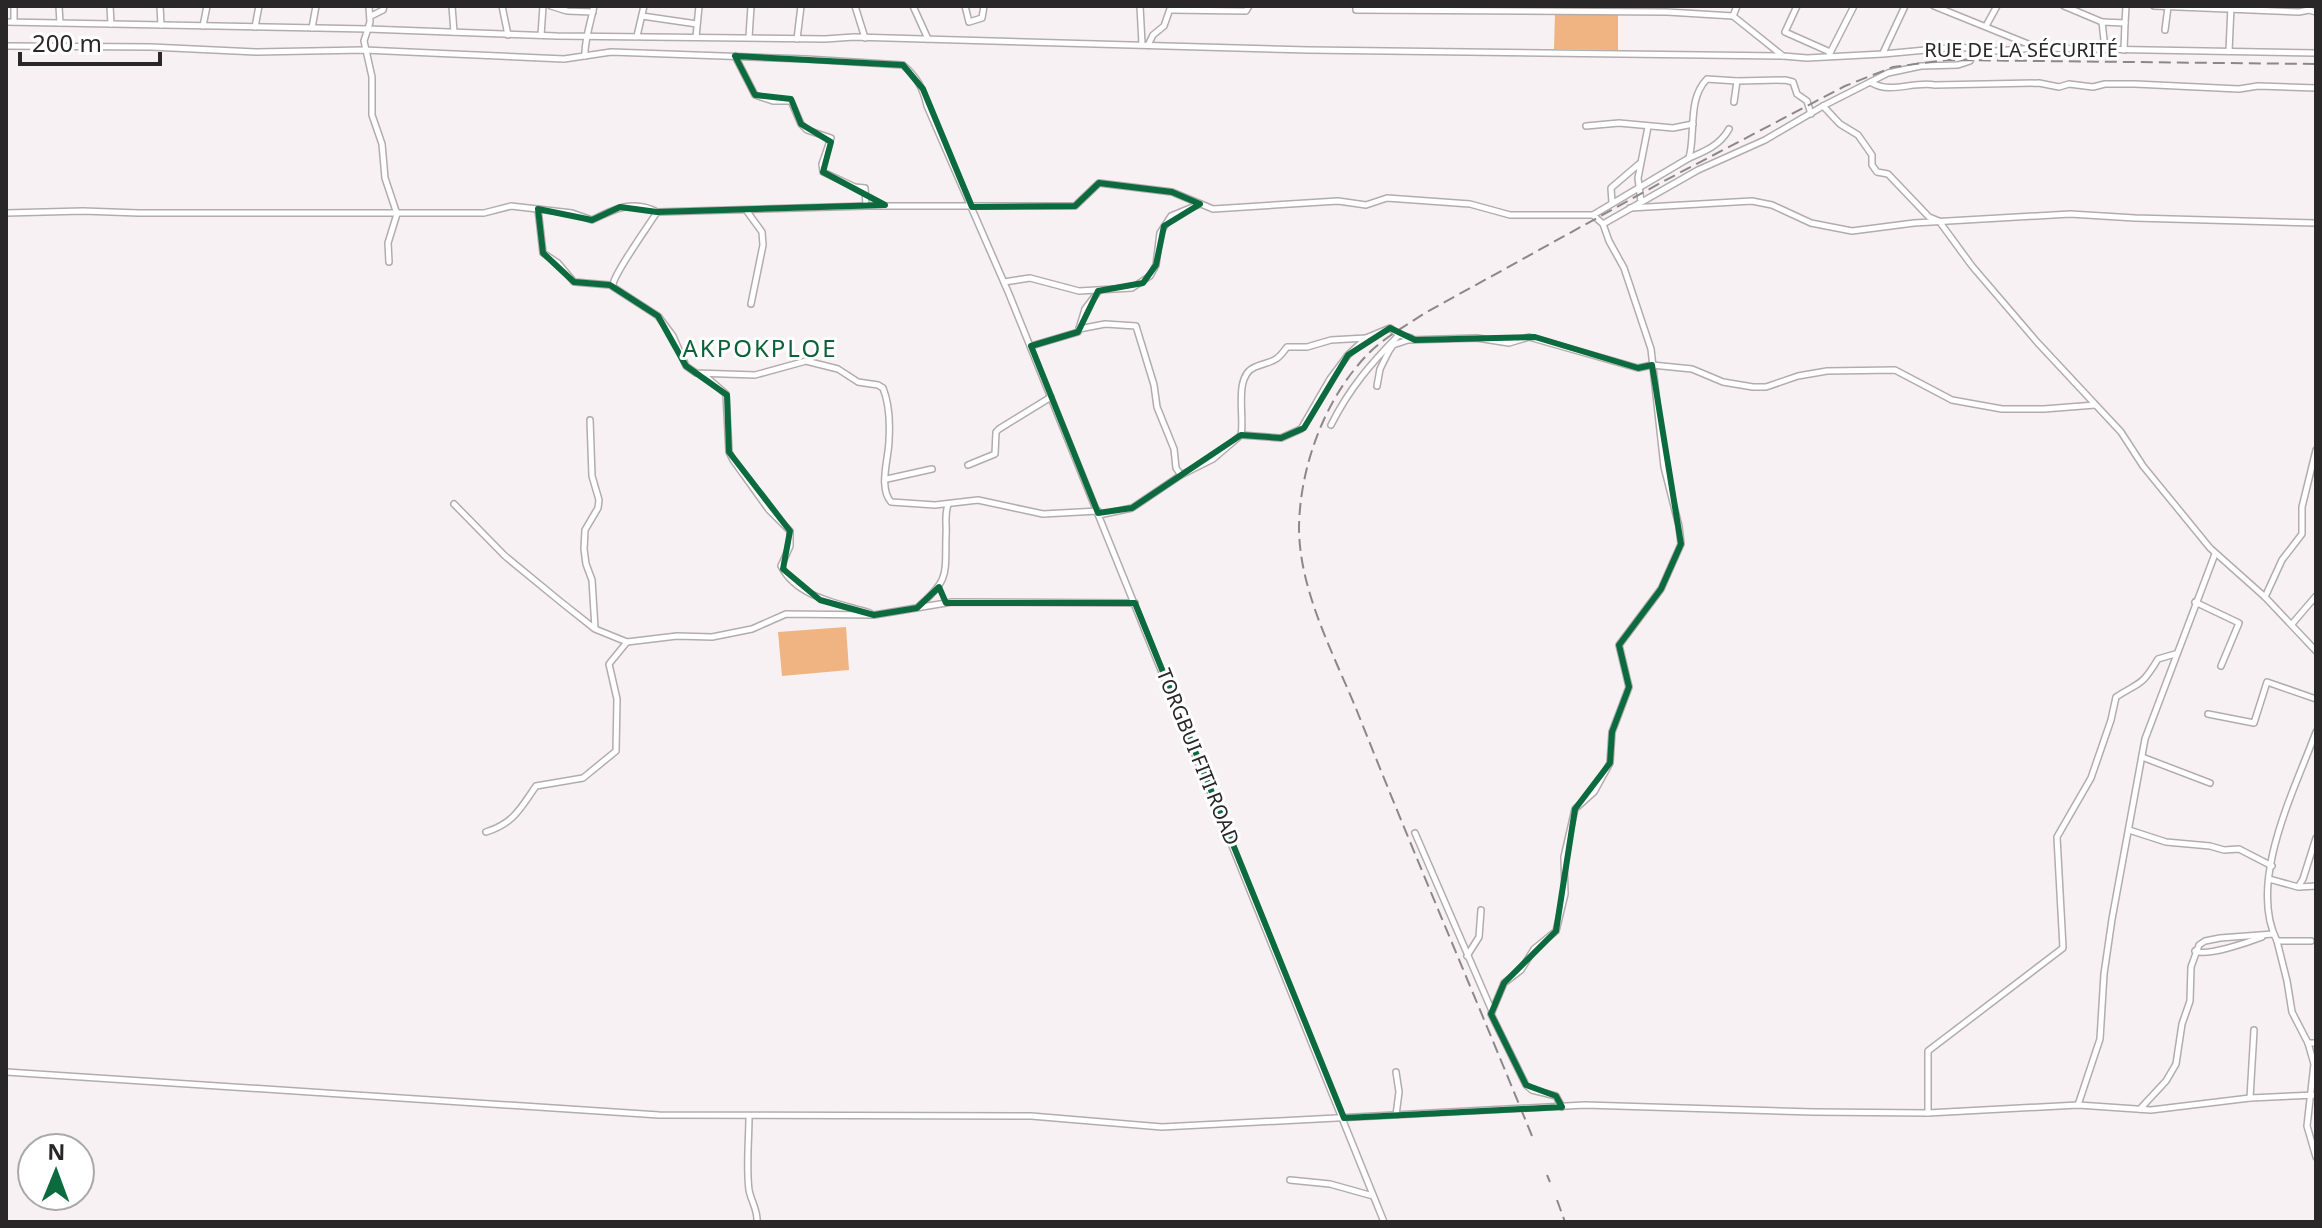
<svg xmlns="http://www.w3.org/2000/svg" width="2322" height="1228" font-family="'Noto Sans',sans-serif">
  <style>
    .green { fill: #efb481 }
    .lines { fill: none; stroke-linecap: round; stroke-linejoin: round }
    .minor-casing { stroke: #b3acae; stroke-width: 8 }
    .minor { stroke: #fff; stroke-width: 5 }
    .rail { stroke: #8c8889; stroke-width: 2; stroke-dasharray: 12 6; stroke-linecap: butt }
    .marked { fill: none; stroke: #0b6a3e; stroke-width: 6; stroke-linejoin: round }
    .labels { text-anchor: middle; stroke-width: 6; stroke-linejoin: round; paint-order: stroke }
    .street-label { font-size: 20px; fill: #292728; stroke: #fff }
    .quarter-label { font-size: 24px; letter-spacing: 2px; fill: #0d6139; stroke: #fff }
  </style>
  <rect width="100%" height="100%" fill="#f8f1f3"/>
  <g class="green">
    <path d="M1555 13H1618V50L1554 49Z"/>
    <path d="M846 627 849 670 782 676 778 632Z"/>
  </g>
  <g class="lines">
    <g class="minor-casing">
      <g id="minor">
        <path d="M14 6V22"/>
        <path d="M59 6 60 23"/>
        <path d="M110 6 111 24"/>
        <path d="M160 6 161 25"/>
        <path d="M369 6 370 22 364 41 372 77V115L382 144 385 178 397 214 388 243 389 262"/>
        <path d="M452 6 454 32"/>
        <path d="M502 6 508 35"/>
        <path d="M551 6 567 11 593 12"/>
        <path d="M855 6 865 38"/>
        <path d="M913 6 928 39"/>
        <path d="M965 6 969 22 982 18 984 6"/>
        <path d="M1140 6 1142 44"/>
        <path d="M1356 6V10L1667 12 1733 16 1783 56 1807 58 1883 54 1958 47 1994 51 2036 48 2316 53"/>
        <path d="M1797 6 1785 32 1830 52"/>
        <path d="M1934 6 2033 46"/>
        <path d="M2064 6 2102 22"/>
        <path d="M2154 6 2299 12 2309 10 2316 12"/>
        <path d="M1170 10 1246 11 1249 6"/>
        <path d="M371 16 383 10 384 6"/>
        <path d="M642 16 697 24"/>
        <path d="M1733 16 1737 6"/>
        <path d="M6 22 368 29 557 36 825 39 854 37 1308 50 1783 56"/>
        <path d="M203 26 207 6"/>
        <path d="M1986 26 1997 6"/>
        <path d="M255 27 259 6"/>
        <path d="M312 28 316 6"/>
        <path d="M2165 30 2168 7"/>
        <path d="M541 35 543 6"/>
        <path d="M637 36 644 6"/>
        <path d="M696 37 699 6"/>
        <path d="M749 37 751 6"/>
        <path d="M797 39 801 6"/>
        <path d="M1148 45 1153 35 1164 26 1171 6"/>
        <path d="M6 46 151 47 256 52 364 50 564 59 611 52 806 59 903 65C917 77 923 88 927 106L1009 294 1384 1222"/>
        <path d="M2105 49 2102 22 2125 23 2126 6"/>
        <path d="M2124 50 2125 23"/>
        <path d="M2229 51 2231 7"/>
        <path d="M1883 53 1905 6"/>
        <path d="M1829 55 1854 6"/>
        <path d="M585 56C584 42 591 21 594 6"/>
        <path d="M735 56 755 95 773 101H791L801 124 807 130 831 138 822 164 823 172 855 187 865 188 866 206"/>
        <path d="M1872 83C1891 94 1913 81 1935 85L2039 83 2059 87 2069 84 2093 87 2105 84H2135L2239 89 2258 86 2316 88"/>
        <path d="M1734 102 1737 81"/>
        <path d="M1823 106 1840 124 1858 135 1872 155V165L1877 172 1888 174 1929 217 1939 221 1972 266 2037 342 2121 432 2143 466 2210 548 2265 597 2316 651"/>
        <path d="M1586 126 1619 123 1673 128 1693 124"/>
        <path d="M1689 158C1696 133 1687 99 1707 79L1737 81 1785 80 1793 82 1797 94 1807 101 1811 114"/>
        <path d="M1641 202 1638 178 1648 127"/>
        <path d="M1612 203 1611 188 1639 164"/>
        <path d="M1630 208 1752 201 1772 205 1811 223 1852 231 1914 223 2070 214 2135 218 2316 223"/>
        <path d="M538 209 543 253 558 263 574 282 610 285 658 316 673 336 686 366 696 373 755 375 806 361 838 369 858 382 878 385 883 388C889 403 890 424 889 440 889 458 878 487 891 502L935 505 978 500 1043 514 1098 511"/>
        <path d="M746 210 762 232 763 245 751 304"/>
        <path d="M6 213 83 211 139 213H484L511 206 572 213 592 220C614 209 634 199 657 212L866 206H1075L1099 183 1172 192 1213 209 1338 201 1366 205 1387 198 1470 204 1510 215H1593L1603 224 1609 241 1624 268 1651 349 1664 467 1679 526 1681 544 1661 589 1619 645 1629 687 1612 732 1610 763 1594 792 1575 809 1564 857 1565 894 1556 931 1534 949 1521 970 1504 983 1491 1014 1526 1085 1532 1090 1556 1096 1562 1107"/>
        <path d="M1593 215 1689 158C1706 151 1720 145 1729 129"/>
        <path d="M1603 224 1698 170 1765 140 1823 106 1888 73 1921 66 1958 65 1970 61 1976 47"/>
        <path d="M1004 282 1030 278 1079 291 1132 288 1150 276 1156 265 1160 233 1171 216 1200 204"/>
        <path d="M613 285C613 275 649 225 657 212"/>
        <path d="M1079 329 1105 324 1136 326 1154 385 1157 407 1174 449 1176 468 1181 475"/>
        <path d="M1031 346 1078 332 1085 309 1098 292"/>
        <path d="M703 374 726 394 729 452 733 460 769 510 790 531V546L781 566C797 598 839 603 870 613"/>
        <path d="M1377 386 1380 369 1389 351 1393 345 1408 340 1477 338 1509 343 1529 337 1638 368 1652 365 1692 369 1723 382 1753 387H1766L1798 376 1827 371 1895 370 1952 400 2002 409H2044L2095 405"/>
        <path d="M590 420 592 476 599 500 598 508 585 530 584 549 586 564 592 580 595 628"/>
        <path d="M1331 425C1349 389 1371 363 1399 335"/>
        <path d="M1241 435 1281 438 1301 429 1330 379 1348 355 1366 338"/>
        <path d="M968 465 995 454 996 432 999 429 1051 397"/>
        <path d="M887 479 932 469"/>
        <path d="M454 504 505 556 561 602 595 629 627 642 677 636 712 637 752 629 786 614 874 615 952 602 1135 603"/>
        <path d="M1099 515 1132 508 1181 475 1213 459 1241 435C1245 417 1233 376 1255 367 1272 360 1275 364 1287 347H1307L1331 340 1366 338 1390 328 1399 335 1411 338"/>
        <path d="M2265 597 2282 560 2302 534V507L2316 450"/>
        <path d="M2195 602 2239 623 2221 666"/>
        <path d="M919 606C950 579 945 574 946 536 947 524 944 516 948 505"/>
        <path d="M2292 624 2316 596"/>
        <path d="M2208 714 2254 723 2267 682 2316 699"/>
        <path d="M2142 757 2210 783"/>
        <path d="M2129 830 2166 842 2210 846 2224 850 2239 849 2272 866"/>
        <path d="M486 832C514 823 520 809 536 786L583 778 616 751 617 699 609 664 627 642"/>
        <path d="M1415 833 1492 1011"/>
        <path d="M2269 879 2298 887 2303 879 2316 838"/>
        <path d="M2299 887 2316 886"/>
        <path d="M2277 941 2287 981 2292 1012 2308 1043 2314 1064 2307 1126 2316 1157"/>
        <path d="M2311 941H2277C2247 882 2295 789 2316 732"/>
        <path d="M2195 951C2206 957 2249 942 2262 937"/>
        <path d="M1467 956 1479 937 1481 910"/>
        <path d="M2308 1043H2316"/>
        <path d="M6 1072 659 1115 1031 1116 1162 1127 1585 1105 1813 1112 1928 1113 2078 1105 2151 1110 2250 1098 2316 1095"/>
        <path d="M1396 1072 1399 1092 1396 1115"/>
        <path d="M2250 1098 2254 1030"/>
        <path d="M2078 1105 2100 1039 2104 974 2112 919 2145 739 2215 554"/>
        <path d="M2140 1109 2166 1081 2176 1064 2182 1024 2190 1001 2191 967 2199 945 2205 941 2220 938 2273 934"/>
        <path d="M1928 1113V1051L2063 948 2057 837 2091 778 2111 720 2116 697C2141 681 2141 687 2158 659L2175 654"/>
        <path d="M749 1116C749 1140 746 1166 749 1190 751 1201 758 1210 757 1222"/>
        <path d="M1290 1180 1330 1184 1373 1196"/>
      </g>
    </g>
    <use href="#minor" class="minor"/>
    <g class="rail">
      <path d="M1532 1136C1475 996 1415 857 1359 716 1335 656 1299 592 1299 527 1300 465 1326 395 1371 351 1387 336 1407 325 1425 313L1664 181 1845 86 1893 67 1946 60 2316 64"/>
      <path d="M1547 1175 1550 1182"/>
      <path d="M1557 1200 1565 1222"/>
    </g>
  </g>
  <path class="marked" d="M735 56 903 65 923 89 972 207 1075 206 1099 183 1172 192 1200 204 1164 226 1156 265 1143 283 1098 291 1078 332 1031 346 1098 513 1132 508 1241 435 1281 438 1304 428 1348 355 1390 328 1415 340 1535 337 1638 368 1652 365 1681 544 1661 589 1619 645 1629 687 1612 732 1610 763 1575 809 1556 931 1504 983 1491 1014 1526 1085 1556 1096 1562 1107 1344 1118 1135 603H946L939 587 917 608 874 615 820 600 783 569 790 531 729 452 727 395 686 366 658 316 610 285 574 282 543 253 538 209 592 220 620 207 657 212 885 205 823 172 831 142 801 124 791 99 755 95Z"/>
  <g class="labels">
    <g class="street-label">
      <text x="2021" y="57">RUE DE LA SÉCURITÉ</text>
      <text transform="translate(1198 757) rotate(68)" y="7">TORGBUI FITI ROAD</text>
    </g>
    <g class="quarter-label">
      <text x="760" y="357">AKPOKPLOE</text>
    </g>
  </g>
  <rect width="2322" height="1228" fill="none" stroke="#292728" stroke-width="16"/>
  <g transform="translate(56 1172) rotate(1)"><circle r="38" fill="#ffffff" stroke="#a9a9a9" stroke-width="2"/>
  <path d="M0-6L14 30L0 20L-14 30Z" fill="#0b6a3e"/>
  <text y="-12" font-size="22" font-weight="bold" text-anchor="middle" fill="#292728">N</text>
  </g>
  <path d="M20 52v12h140v-12" fill="none" stroke="#292728" stroke-width="4"/>
  <text x="32" y="52" font-size="24" fill="#292728" stroke="#ffffff" stroke-width="6" paint-order="stroke">200 m</text>
</svg>
